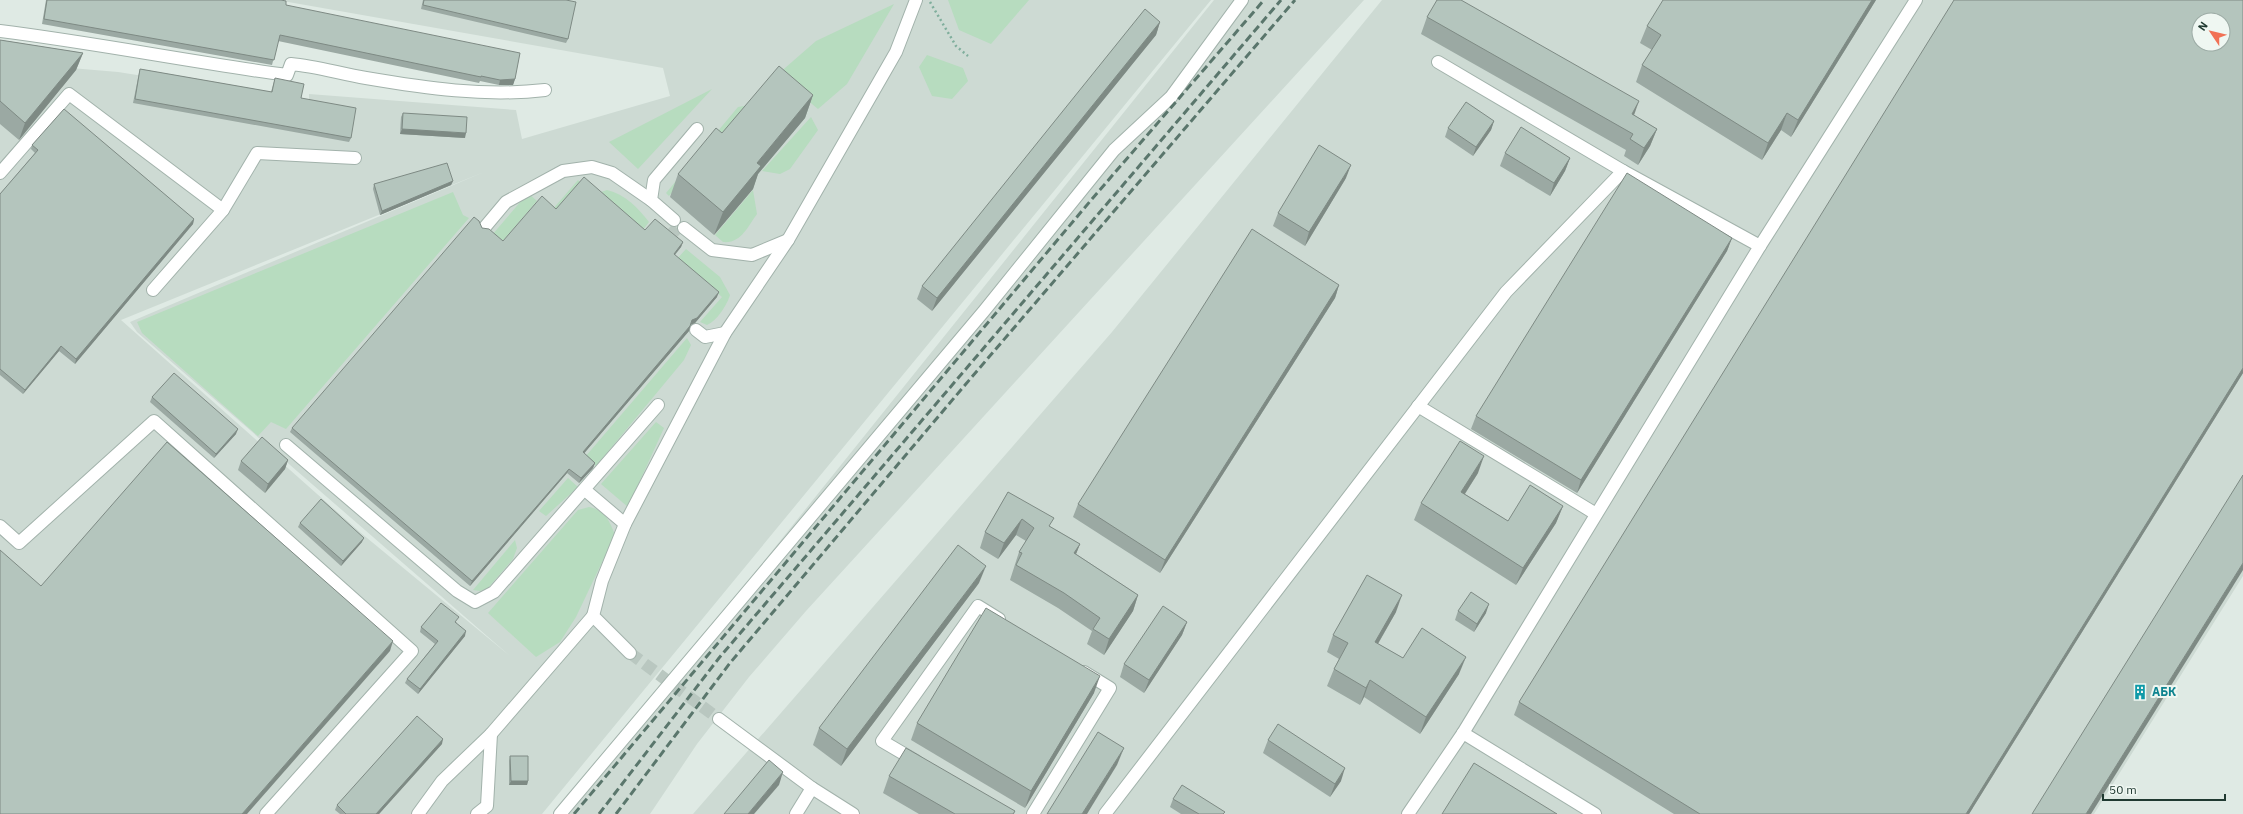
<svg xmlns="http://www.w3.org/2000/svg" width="2243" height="814" font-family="'IBM Plex Sans',sans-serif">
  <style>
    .built { fill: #cddad3; fill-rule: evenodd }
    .green { fill: #b7dcbf }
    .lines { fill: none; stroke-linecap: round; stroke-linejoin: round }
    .minor-tunnel { stroke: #b9c7c0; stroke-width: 12; stroke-dasharray: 12 6; stroke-linecap: butt }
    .minor-casing { stroke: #a2b2ab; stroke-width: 14 }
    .path { stroke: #7fae9c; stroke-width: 2.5; stroke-dasharray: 2 3; stroke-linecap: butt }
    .minor { stroke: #fff; stroke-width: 12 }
    .rail { stroke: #5a766c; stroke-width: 3; stroke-dasharray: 8 4; stroke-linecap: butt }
    .wall { fill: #9ba9a3 }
    .shaded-wall { fill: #7e8a84 }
    .building { fill: #b4c5bd; stroke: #7e8a84; fill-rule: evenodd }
    .labels { text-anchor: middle; stroke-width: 4; stroke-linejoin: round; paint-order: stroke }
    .culture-label { font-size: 12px; font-weight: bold; fill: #0d838f; stroke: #eff7f2; text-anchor: start }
  </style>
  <rect width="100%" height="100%" fill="#dfeae4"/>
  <g class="built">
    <path d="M277 0H1211L542 814H0V62L118 72 309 102V94L516 110 522 139 670 96 663 68ZM484 172 130 322 137 332 510 656 361 533 121 320Z"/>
    <path d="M1214 0H1364L806 611 749 677 697 744 650 814H561Z"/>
    <path d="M1382 0H2243V576L2094 814H693L1112 332ZM2199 20H2223V44H2199Z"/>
  </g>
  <g class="green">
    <path d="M948 0H1029L991 44 959 30Z"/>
    <path d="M894 4 847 84 818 109 777 75 816 41Z"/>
    <path d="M927 55 963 68 968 81 952 99 932 96 919 67Z"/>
    <path d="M712 89 638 169 609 142Z"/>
    <path d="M750 105 707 150 669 196 666 193 738 107Z"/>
    <path d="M811 117 818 130 790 169 780 174 762 171Z"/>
    <path d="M578 180 580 182 554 212 552 210Z"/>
    <path d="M607 190C625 194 638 208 649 222L643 230 598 193Z"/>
    <path d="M753 190 757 214C748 226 741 244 723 242L715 235Z"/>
    <path d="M453 192 463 215 469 218 286 429 271 422 258 436 142 333 137 322Z"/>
    <path d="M528 193 537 201 501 243 492 235Z"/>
    <path d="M686 249 720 277 730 295C727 305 717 321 707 325L700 322 722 297 677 259Z"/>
    <path d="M687 338 691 345 684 360 596 466 585 457Z"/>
    <path d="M656 422 664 428 628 507 601 484Z"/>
    <path d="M568 478 578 487 546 516 539 511Z"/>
    <path d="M589 507C605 510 609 520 615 535L576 617 560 642 536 657 488 613 578 510Z"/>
    <path d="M515 540 517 548 513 559 488 588 480 591 473 590Z"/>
  </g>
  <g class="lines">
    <g class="minor-tunnel">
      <path d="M669 237 680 225"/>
      <path d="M630 653 719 719"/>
    </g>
    <g class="minor-casing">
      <g id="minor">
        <path d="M0 31C96 43 191 62 287 75L291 64C316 66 341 74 366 78 425 88 485 97 545 90"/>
        <path d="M1438 62 1623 171"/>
        <path d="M0 173 69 94 223 210 153 290"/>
        <path d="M223 210 257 153 355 158"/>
        <path d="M674 220 651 200 654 180 697 129"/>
        <path d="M485 227 506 202 563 171 592 167 612 173 651 200"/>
        <path d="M684 228 712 250 752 255 788 240"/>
        <path d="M696 330 705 337 725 333"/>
        <path d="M1418 406 1596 514"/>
        <path d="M286 445 457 591 475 602 494 592 658 405"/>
        <path d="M585 490 625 524"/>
        <path d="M0 526 19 543 154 421 412 651 266 814"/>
        <path d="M630 653 593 616 602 581 625 524 725 333 788 240 896 52 916 0"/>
        <path d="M719 719 812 788 853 814"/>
        <path d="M1463 733 1595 814"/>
        <path d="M916 761 882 741 978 606 999 619"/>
        <path d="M418 814 442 781 491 734 593 616"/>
        <path d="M477 814 487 806 491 734"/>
        <path d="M560 814 984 311 1114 150 1171 97 1242 0"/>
        <path d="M796 814 812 788"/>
        <path d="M1033 814 1110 688 1084 672"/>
        <path d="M1105 814 1506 292 1623 171 1760 246"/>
        <path d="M1408 814 1463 733 1760 246 1916 0"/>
      </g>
    </g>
    <path class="path" d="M930 2 956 46 968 56"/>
    <use href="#minor" class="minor"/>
    <g class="rail">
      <path d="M574 814 1092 199 1264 0"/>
      <path d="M599 814 719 658 1281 0"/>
      <path d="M616 814 730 663 965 385 1295 0"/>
    </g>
  </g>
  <g class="wall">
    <path d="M46 0H281L286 5 515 79 513 85H499L480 81 479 83 278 41 272 65 42 24Z"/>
    <path d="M423 0H566L568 39 566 43 421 9Z"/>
    <path d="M1876 0 1791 137 1781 130 1762 160 1636 82 1642 65 1652 50 1640 43 1647 26Z"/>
    <path d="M2243 0V373L1969 814H1674L1514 715 1519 702Z"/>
    <path d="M1427 17 1634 115 1657 129 1650 146 1638 165 1624 156 1626 150 1421 34Z"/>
    <path d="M1160 22 1156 35 932 311 917 299 922 286Z"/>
    <path d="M0 40 83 53 76 70 19 140 0 124Z"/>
    <path d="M140 69 271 92 275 78 301 98 351 138 349 142 133 103 139 73Z"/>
    <path d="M813 95 805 118 758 174 753 189 714 235 670 197 678 174 722 133Z"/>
    <path d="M403 113 465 138 400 134 401 117Z"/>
    <path d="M1494 121 1491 130 1473 156 1445 137 1448 128Z"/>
    <path d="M32 145 194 219 193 224 75 364 59 351 23 394 0 375V194L35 153 31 149Z"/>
    <path d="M1505 153 1570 158 1565 171 1550 196 1500 166Z"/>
    <path d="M1346 178 1305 246 1273 226 1278 213Z"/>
    <path d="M453 181 451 185 380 215 373 189 374 184Z"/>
    <path d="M556 209 645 230 683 242 681 247 675 255 717 297 695 323 691 325 689 331 584 453 595 463 593 468 579 483 567 473 470 586 290 432 292 428 482 228 503 241Z"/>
    <path d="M1732 238 1727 251 1577 493 1471 429 1476 416Z"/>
    <path d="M1339 285 1335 298 1160 573 1073 517 1078 504Z"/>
    <path d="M152 397 236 434 214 458 150 402Z"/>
    <path d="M288 460 285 469 265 493 238 470 241 461Z"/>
    <path d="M1478 473 1465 494 1508 521 1563 506 1556 523 1516 585 1414 520 1421 503Z"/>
    <path d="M1008 492 1051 527 1080 544 1076 554 1138 595 1133 611 1104 655 1087 644 1092 631 1058 608 1010 580 1019 552 1026 541 1016 535 998 559 980 548 985 532Z"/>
    <path d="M300 523 362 542 341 566 298 527Z"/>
    <path d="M979 583 841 766 813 745 819 728Z"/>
    <path d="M1458 611 1486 613 1474 632 1455 620Z"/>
    <path d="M1396 612 1378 644 1403 658 1459 674 1420 734 1364 697 1360 705 1327 686 1334 669 1339 659 1327 652 1333 635Z"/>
    <path d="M457 622 456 623 465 636 418 694 405 683 407 679 435 644 420 632 421 627Z"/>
    <path d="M1187 622 1182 635 1144 693 1120 677 1124 664Z"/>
    <path d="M1094 693 1025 808 911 740 917 723Z"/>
    <path d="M1268 740 1341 781 1330 797 1263 753Z"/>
    <path d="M442 744 379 814H340L335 810 337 805Z"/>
    <path d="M510 756 528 781 527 785H509V761Z"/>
    <path d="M889 776 1015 811 1014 814H919L883 793Z"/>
    <path d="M1173 799 1224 814H1181L1170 807Z"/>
  </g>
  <g class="shaded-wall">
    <path d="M1872 0H1876L1791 137 1798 120Z"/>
    <path d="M1160 22 1156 35 932 311 937 298Z"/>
    <path d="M83 53 76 70 19 140 25 123Z"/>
    <path d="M515 79 513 85H499L500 80Z"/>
    <path d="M813 95 805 118 758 174 753 189 714 235 723 212 757 163Z"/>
    <path d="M1639 101 1633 118 1632 114Z"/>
    <path d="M1787 113 1781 130 1762 160 1768 143Z"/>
    <path d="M1494 121 1491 130 1473 156 1476 147Z"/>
    <path d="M402 129 466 133 465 138 400 134Z"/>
    <path d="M1657 129 1650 146 1638 165 1644 148Z"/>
    <path d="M1570 158 1565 171 1550 196 1554 183Z"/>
    <path d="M1351 165 1346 178 1305 246 1309 232Z"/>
    <path d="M453 181 451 185 380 215 382 211Z"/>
    <path d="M194 219 193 224 75 364 76 359Z"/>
    <path d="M1732 238 1727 251 1577 493 1581 480Z"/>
    <path d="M683 242 681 247 672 258 674 254Z"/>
    <path d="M1339 285 1335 298 1160 573 1165 560Z"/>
    <path d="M719 292 717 297 695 323 690 325 692 320Z"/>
    <path d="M690 326 689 331 581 457 583 452Z"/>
    <path d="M61 346 59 351 23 394 25 390Z"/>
    <path d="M2243 368V373L1969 814H1966Z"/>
    <path d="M238 429 236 434 214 458 216 454Z"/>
    <path d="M1484 456 1478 473 1455 509 1461 492Z"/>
    <path d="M288 460 285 469 265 493 268 484Z"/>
    <path d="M595 463 593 468 579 483 581 478Z"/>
    <path d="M569 469 567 473 470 586 472 581Z"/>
    <path d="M1563 506 1556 523 1516 585 1523 568Z"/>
    <path d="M1022 519 1016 535 998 559 1004 543Z"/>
    <path d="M364 538 362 542 341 566 343 561Z"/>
    <path d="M1080 544 1074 559V553Z"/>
    <path d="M2243 563V570L2091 814H2086Z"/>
    <path d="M986 566 979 583 841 766 847 749Z"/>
    <path d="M1138 595 1133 611 1104 655 1109 639Z"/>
    <path d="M1402 595 1396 612 1369 659 1375 642Z"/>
    <path d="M1489 604 1486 613 1474 632 1477 624Z"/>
    <path d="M1187 622 1182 635 1144 693 1149 680Z"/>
    <path d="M466 631 465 636 418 694 420 689Z"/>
    <path d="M393 641 390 651 247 814H242Z"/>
    <path d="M1466 657 1459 674 1420 734 1426 717Z"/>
    <path d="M1100 676 1094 693 1025 808 1031 791Z"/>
    <path d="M1370 680 1364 697 1360 705 1366 688Z"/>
    <path d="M443 739 442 744 379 814H376Z"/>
    <path d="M1124 748 1117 765 1087 814H1082Z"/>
    <path d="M1345 768 1341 781 1330 797 1335 784Z"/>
    <path d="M783 772 779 785 754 814H748Z"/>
    <path d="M511 781H528L527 785H509Z"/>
  </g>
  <g class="building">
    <path d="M47 0H281L286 1V5L520 53 515 79 500 80 481 76V77L280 35 274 60 44 19Z"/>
    <path d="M424 0H566L576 2 568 39 423 5Z"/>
    <path d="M1437 0H1461L1639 101 1632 114 1657 129 1644 148 1630 139 1633 134 1427 17Z"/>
    <path d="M1663 0H1872L1798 120 1787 113 1768 143 1642 65 1661 35 1647 26Z"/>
    <path d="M1954 0H2243V368L1966 814H1700L1519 702ZM2199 20H2223V44H2199Z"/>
    <path d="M1145 9 1160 22 937 298 922 286Z"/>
    <path d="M0 40 83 53 25 123 0 101Z"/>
    <path d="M779 66 813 95 757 163 761 166 723 212 678 174 716 128 722 133Z"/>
    <path d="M140 69 272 92 275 78 304 84 301 98 356 108 351 138 135 99Z"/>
    <path d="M1466 102 1494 121 1476 147 1448 128Z"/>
    <path d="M64 109 194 219 76 359 61 346 25 390 0 369V194L38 150 32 145Z"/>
    <path d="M403 113 467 117 466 133 402 129Z"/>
    <path d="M1521 127 1570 158 1554 183 1505 153Z"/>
    <path d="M1319 145 1351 165 1309 232 1278 213Z"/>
    <path d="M447 163 453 181 382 211 374 184Z"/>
    <path d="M1627 173 1732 238 1581 480 1476 416Z"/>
    <path d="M584 177 645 230 655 219 683 242 674 254 719 292 697 318 692 320 690 326 583 452 595 463 581 478 569 469 472 581 292 428 474 217 479 221 482 228 489 229 503 241 542 196 556 209Z"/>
    <path d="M1252 229 1339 285 1165 560 1078 504Z"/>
    <path d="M174 373 238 429 216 454 152 397Z"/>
    <path d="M262 437 288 460 268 484 241 461Z"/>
    <path d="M1460 441 1484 456 1461 492 1508 521 1530 485 1563 506 1523 568 1421 503Z"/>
    <path d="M167 442 393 641 242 814H0V550L41 586Z"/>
    <path d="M2243 475V563L2086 814H2032Z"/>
    <path d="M1008 492 1054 518 1049 526 1080 544 1074 553 1138 595 1109 639 1093 629 1100 618 1064 593 1016 565 1022 553 1019 552 1034 528 1022 519 1004 543 985 532Z"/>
    <path d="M321 499 364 538 343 561 300 523Z"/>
    <path d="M958 545 986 566 847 749 819 728Z"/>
    <path d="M1367 575 1402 595 1375 642 1403 658 1422 628 1466 657 1426 717 1370 680 1366 688 1334 669 1348 643 1333 635Z"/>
    <path d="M1471 592 1489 604 1477 624 1458 611Z"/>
    <path d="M441 603 459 617 455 622 466 631 420 689 407 679 438 641 421 627Z"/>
    <path d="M1163 606 1187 622 1149 680 1124 664Z"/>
    <path d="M986 608 1100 676 1031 791 917 723Z"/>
    <path d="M417 716 443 739 376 814H346L337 805Z"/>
    <path d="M1278 724 1345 768 1335 784 1268 740Z"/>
    <path d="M1098 732 1124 748 1082 814H1047Z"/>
    <path d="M906 748 1015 811 1013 814H955L889 776Z"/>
    <path d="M510 756H528V781H511Z"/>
    <path d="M769 760 783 772 748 814H724Z"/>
    <path d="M1474 763 1557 814H1442Z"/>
    <path d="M1182 785 1225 812 1223 814H1199L1173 799Z"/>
  </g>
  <defs>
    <g id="building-bare" transform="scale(1.2)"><path d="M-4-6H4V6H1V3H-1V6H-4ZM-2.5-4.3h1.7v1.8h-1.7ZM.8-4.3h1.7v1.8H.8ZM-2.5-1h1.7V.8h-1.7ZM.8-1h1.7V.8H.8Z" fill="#0f9aa8" stroke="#eff7f2" stroke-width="2.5" paint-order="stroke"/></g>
  </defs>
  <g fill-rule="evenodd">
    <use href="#building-bare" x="2140" y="692"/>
  </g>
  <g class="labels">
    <g class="culture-label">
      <text x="2152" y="696">АБК</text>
    </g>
  </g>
  <g transform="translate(2211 32) rotate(305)"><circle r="19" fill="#eff7f2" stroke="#9caba5"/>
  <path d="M0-3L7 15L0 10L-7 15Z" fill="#f17155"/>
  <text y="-6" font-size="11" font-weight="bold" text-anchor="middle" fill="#203a31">N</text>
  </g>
  <path d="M2103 794v6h122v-6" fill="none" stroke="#203a31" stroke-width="2"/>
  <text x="2109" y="794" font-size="12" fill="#203a31" stroke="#eff7f2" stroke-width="3" paint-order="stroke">50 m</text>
</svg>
